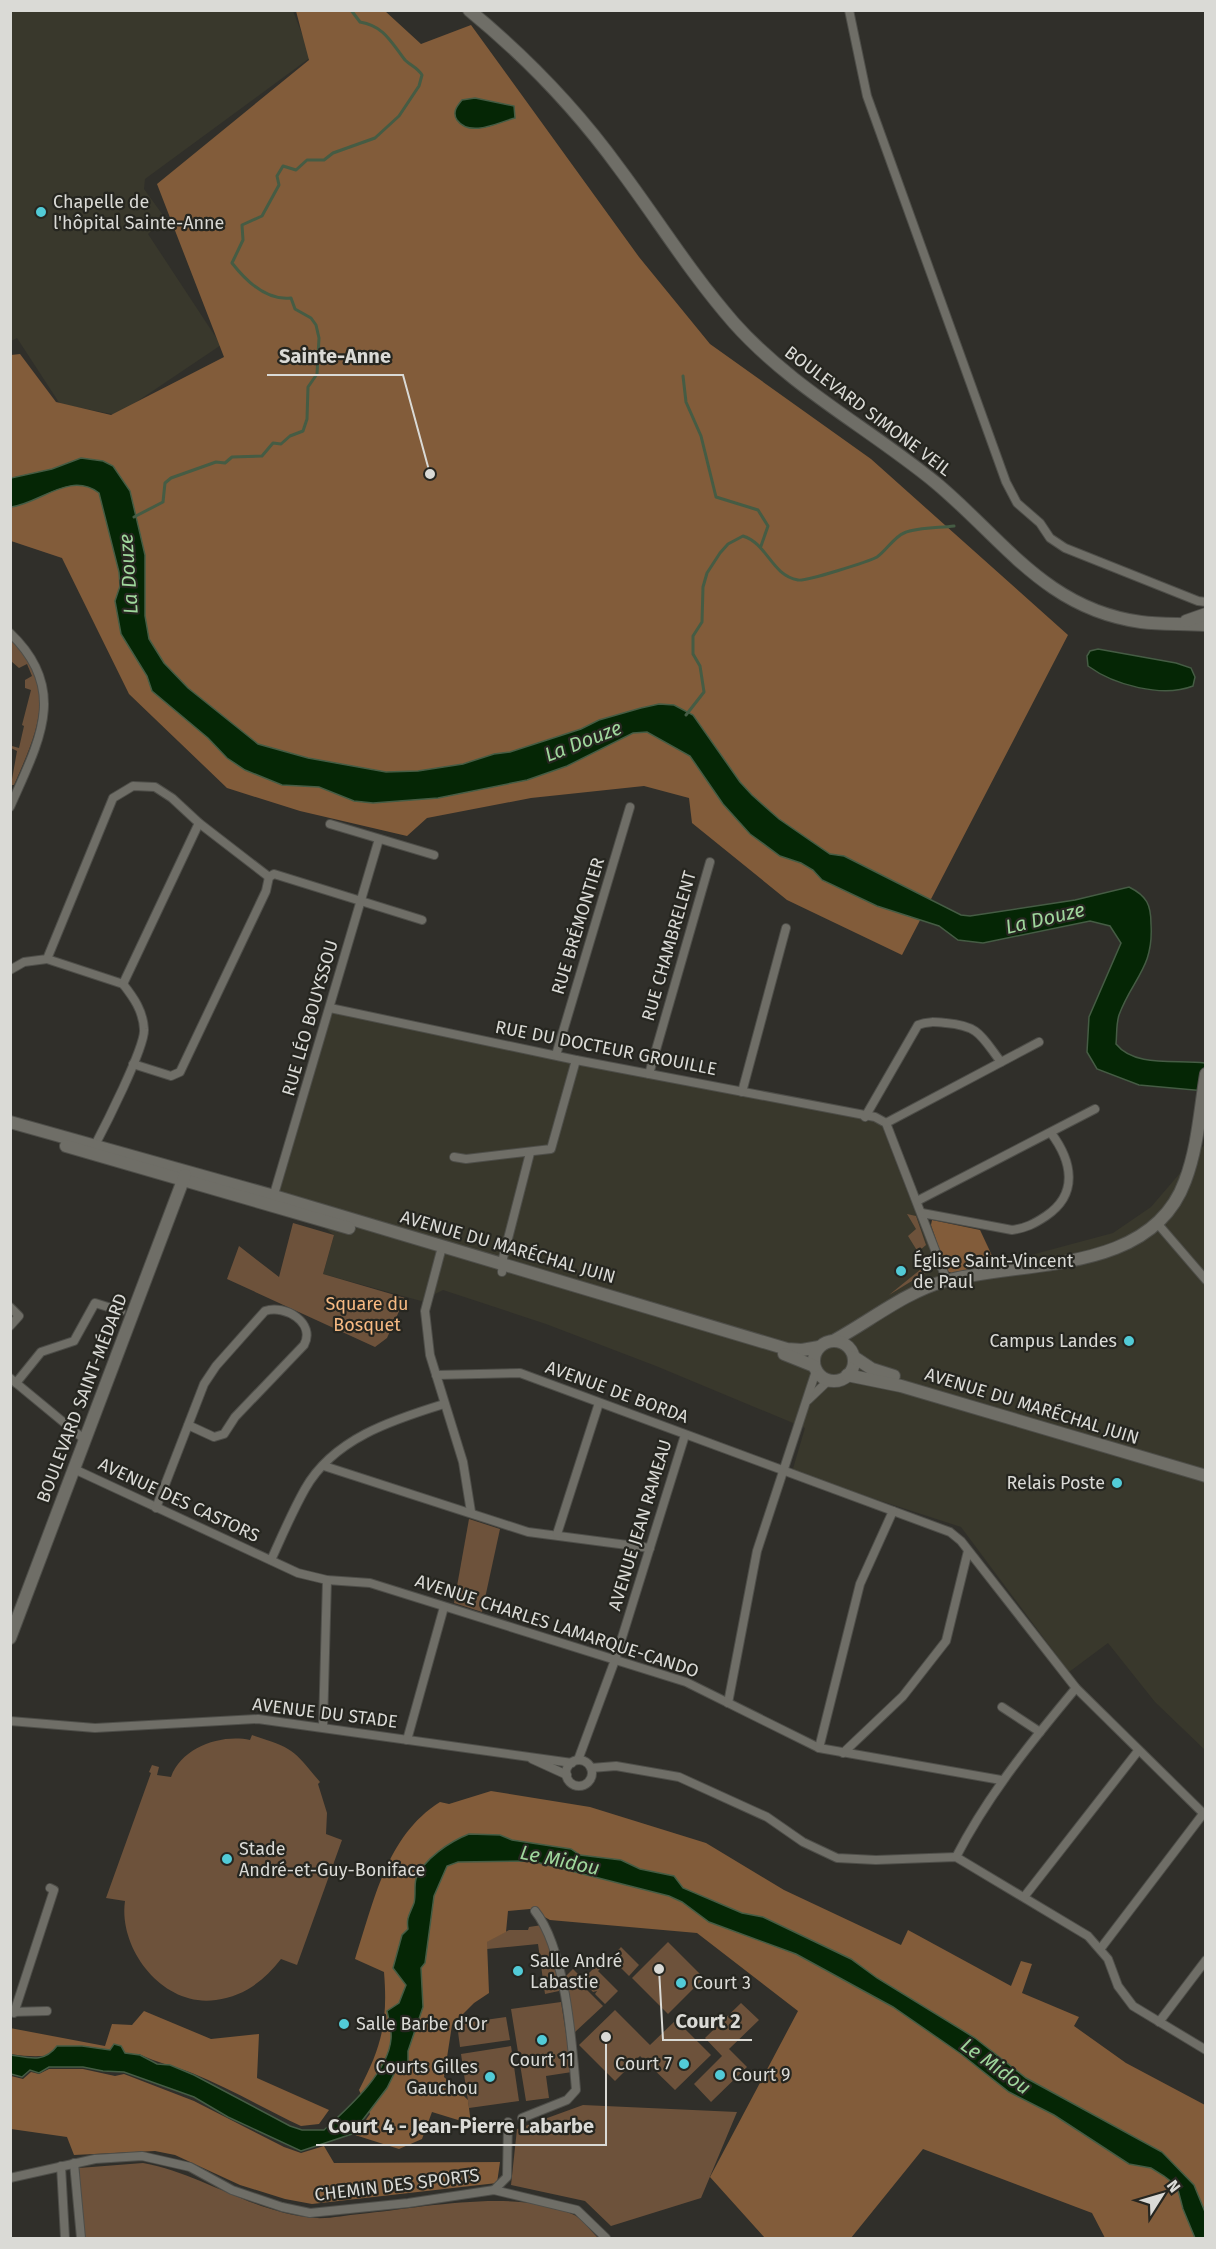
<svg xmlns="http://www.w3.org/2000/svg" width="1216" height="2249" font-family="'Fira Sans',sans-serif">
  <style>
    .built { fill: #39382c }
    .green { fill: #6d523b }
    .forest { fill: #825c3a }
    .water { fill: #052605; stroke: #455c44; stroke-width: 1.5 }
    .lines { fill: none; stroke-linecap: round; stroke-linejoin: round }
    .stream { stroke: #455c44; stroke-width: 3 }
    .street-casing { stroke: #4e4e49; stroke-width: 10 }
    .secondary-casing { stroke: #4e4e49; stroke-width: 14 }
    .street { stroke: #6f6e67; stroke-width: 8 }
    .secondary { stroke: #6f6e67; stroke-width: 12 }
    .poi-dot { fill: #52cbd7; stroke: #262620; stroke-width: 2 }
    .labels { text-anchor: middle; stroke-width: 4.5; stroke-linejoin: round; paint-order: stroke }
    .poi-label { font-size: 18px; fill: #dadad6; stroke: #262620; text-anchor: start }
    .street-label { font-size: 18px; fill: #dadad6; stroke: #262620 }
    .park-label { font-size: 18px; fill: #f7ba83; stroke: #262620 }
    .water-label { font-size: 20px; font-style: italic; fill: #9fd79c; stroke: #262620 }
    .leader { fill: none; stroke: #dadad6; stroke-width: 2 }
    .callout-dot { fill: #dadad6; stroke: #262620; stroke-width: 2 }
    .callout-label { font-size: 20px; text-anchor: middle; font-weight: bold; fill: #dadad6; stroke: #262620; stroke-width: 4.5; stroke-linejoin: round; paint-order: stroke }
  </style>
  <rect width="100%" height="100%" fill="#302f2a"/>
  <g class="built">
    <path d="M11 11H293L311 57 145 179 144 189 165 218 148 234 221 345 117 415 60 404 17 338 11 341Z"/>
    <path d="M329 1009 880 1121 941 1279 1113 1233 1151 1207 1205 1144V1750L1155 1702 1108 1643 1069 1672 961 1527 792 1472 805 1428 656 1366 546 1324 443 1290 421 1301 323 1274 334 1235 273 1189Z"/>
  </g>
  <g class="green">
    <path d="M10 639C60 686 37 732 14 785H11L17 751 11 748 12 746 19 748 24 726 22 725 31 690 25 688V680L32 676 27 664 19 668 11 661Z"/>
    <path d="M907 1214 916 1216 926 1245 920 1250 933 1268 889 1295 926 1265 908 1236 916 1229Z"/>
    <path d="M293 1223 334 1235 323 1274 405 1298 387 1338 375 1347 227 1279 239 1246 279 1277Z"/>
    <path d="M469 1519 500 1529 482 1612 454 1603Z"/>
    <path d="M252 1735C293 1748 293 1749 320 1782L318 1784 327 1813 326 1834 342 1840 297 1965 281 1959C264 1981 244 1996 216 2000 163 2008 118 1949 125 1901L106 1898 151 1773 149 1772 152 1765 159 1767 157 1775 171 1777C182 1747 221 1734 250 1740Z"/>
    <path d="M542 1925 557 1972 559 1991 545 1994 538 1944 487 1949 486 1942 509 1930H528L529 1927Z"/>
    <path d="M668 1942 704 1978 668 2014 632 1978Z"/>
    <path d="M621 1947 639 1965 629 1976 611 1958Z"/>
    <path d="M600 1962 603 1966 598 1971 618 1991 605 2004 595 1994 597 1991 593 1992 585 1983 587 1975Z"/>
    <path d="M573 1969 582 1978V1985L603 2006 575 2032 573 2031 565 1977Z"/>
    <path d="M561 2002 572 2072 546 2076 549 2098 526 2101 511 2009Z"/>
    <path d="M741 2003 759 2020 729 2049 747 2067 711 2102 694 2084 722 2056 705 2038Z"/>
    <path d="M615 2010 650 2045 676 2020 711 2055 675 2090 640 2056 615 2081 579 2045Z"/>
    <path d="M506 2017 510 2040 460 2047 457 2024Z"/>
    <path d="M511 2046 519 2101 469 2108 461 2054Z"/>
    <path d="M583 2105 737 2112 701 2198 611 2226 585 2201 511 2185 517 2129Z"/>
    <path d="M143 2163C203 2174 252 2213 315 2218 330 2219 346 2215 360 2214 421 2208 516 2188 572 2214 582 2218 590 2230 598 2238H84L79 2168Z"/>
  </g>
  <g class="forest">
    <path d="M296 11H385L421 44 471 25 639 257 710 344 871 459 1068 635 902 955 787 900 692 823 689 798 644 786 531 798 427 818 407 836 300 811 227 788 129 694 62 558 11 541V355L20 354 56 402 111 415 224 357 157 184 309 60Z"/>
    <path d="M932 1220 980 1230 995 1262 954 1274 947 1271 931 1225Z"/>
    <path d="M491 1791 590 1807 706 1843 784 1890 901 1945 908 1930 1011 1986 1021 1961 1032 1964 1022 1993 1079 2017 1074 2026 1126 2063 1205 2105V2238H1105L1092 2213 923 2149 851 2238H765L710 2177 798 2011 697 1933 550 1920 530 1909 508 1911 506 1932 487 1942 489 1993 474 2003 452 2025 444 2077 468 2100 471 2124 432 2112 422 2139 399 2149 355 2135 370 2114 359 2090C382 2046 388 2021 384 1972L355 1959C374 1902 386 1836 440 1802L449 1804Z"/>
    <path d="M144 2011 211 2039 259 2034 257 2078 329 2110 319 2124 301 2126C265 2109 229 2088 192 2073 174 2066 157 2063 139 2054 122 2062 101 2054 82 2054 55 2054 38 2059 11 2054L10 2028 105 2046 112 2024 132 2025Z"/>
    <path d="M49 2069H83L115 2076 124 2074 194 2101 284 2147 301 2153 324 2146 334 2163 500 2162 497 2183 312 2204 285 2199 240 2185 175 2155 155 2151 74 2155 67 2137 11 2129V2076L23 2079 31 2072 39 2074Z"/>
  </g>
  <g class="water">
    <path d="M475 98 514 106 515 118C499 122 470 138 457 120 452 112 457 106 462 100Z"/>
    <path d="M81 458 103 461 113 466 130 491 145 555V616L149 639 164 663 188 688 258 744 308 758 386 772 418 771 463 764 494 754 510 752 581 729 599 720 641 708 659 704 674 705 693 715 740 782 752 795 779 819 830 854 844 856 961 915 970 916 1075 900 1129 887C1147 896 1151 905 1151 924 1154 968 1132 979 1119 1015 1116 1024 1117 1035 1116 1044 1135 1068 1178 1059 1205 1063V1091L1139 1085 1097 1069 1087 1052 1089 1017 1121 943 1110 926 1090 921 983 943 958 940 939 926 877 906 822 880 813 870 801 863 780 856 750 834 723 804 690 756 647 732 633 733 567 766 527 780 438 798 373 803 354 801 319 787 282 785 245 770 227 758 208 738 152 691 147 676 121 634 115 601 120 586 119 572 99 493C70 471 41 503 11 507V478L52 469Z"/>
    <path d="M1098 649 1176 663 1191 668 1195 677 1193 686C1162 698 1114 685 1088 666L1087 656 1090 651Z"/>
    <path d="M469 1834 500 1835 512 1840 571 1849 580 1855 621 1860 640 1869 674 1876 683 1888 742 1913 763 1917 851 1959 877 1978 975 2038 1026 2078 1162 2152 1194 2185 1205 2212V2238H1195L1183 2209 1177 2186 1164 2176 1151 2168 1129 2164 1054 2115 1009 2092 961 2054 893 2007 796 1954 709 1922 682 1902 669 1896 532 1861 458 1862 447 1866 434 1896 425 1963 421 1968 423 2007 408 2051V2062L395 2072 387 2088 352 2134 301 2151 228 2117 194 2097 124 2072 103 2071 83 2067H49L39 2073 30 2070 22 2077 11 2074V2055C30 2058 44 2063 57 2046H82L110 2050 114 2044 121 2046 125 2053 140 2055 157 2064 170 2065 194 2075 290 2126 302 2130H324C348 2108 388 2073 391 2039 392 2030 389 2020 387 2011L399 2003 406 1985 393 1968 402 1935 408 1929C406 1917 410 1914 414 1903 416 1895 414 1886 416 1879 423 1859 451 1841 469 1834Z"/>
  </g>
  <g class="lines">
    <g class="stream">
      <path d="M683 376 686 402 701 436 716 497 758 510 768 526 761 546"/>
      <path d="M134 517 163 502 165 483 171 478 216 462 225 463 232 457 262 456 273 443 281 444 290 436 303 431 307 419 308 387 317 374 319 338 316 325 311 318 295 309 291 298C267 301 246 281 232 263L243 240 242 225 262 216 279 185 277 176 283 166 296 170 307 160H324L333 153 375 138 399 116 419 86 422 75C417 67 411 66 405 60 391 42 384 26 360 22L351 10"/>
      <path d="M686 715 704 692 700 666 693 654V636L702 622 703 587 707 573 720 553 728 544 743 536C768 544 771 575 798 580 805 582 870 561 877 557 886 551 894 537 904 533 918 527 940 528 954 526"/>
    </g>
    <g class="street-casing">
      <g id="street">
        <path d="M849 10 867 96 1006 482 1017 503 1040 523 1050 538 1065 548 1198 601 1206 602"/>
        <path d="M10 633C70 690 38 743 10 807"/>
        <path d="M330 824 434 855"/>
        <path d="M47 959 123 984"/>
        <path d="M10 970 24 962 47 959 113 798 133 786 155 787 172 798 199 823 269 877 274 874 422 920"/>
        <path d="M123 984 199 823"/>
        <path d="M330 1008 576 1060 875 1117 886 1123 947 1281"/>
        <path d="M556 1055 630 807"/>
        <path d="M133 1064 171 1076 180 1072 266 891 269 877"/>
        <path d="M649 1074 710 862"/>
        <path d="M742 1092 786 928"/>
        <path d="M865 1117 918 1025C927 1021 936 1022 946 1023 980 1026 981 1036 1001 1062"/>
        <path d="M886 1123 1039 1042"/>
        <path d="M93 1149C103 1130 146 1046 144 1029 143 1011 134 998 123 984"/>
        <path d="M454 1157 466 1159 551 1149 576 1060"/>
        <path d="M272 1201 379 839"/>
        <path d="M917 1201 1095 1109"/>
        <path d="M922 1213 1012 1230C1026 1228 1034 1224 1046 1216 1079 1194 1072 1161 1051 1133"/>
        <path d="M1157 1223 1206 1280"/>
        <path d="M442 1247 425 1311 430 1355 463 1462 471 1512"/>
        <path d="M502 1272 503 1258 530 1153"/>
        <path d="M10 1307 19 1316 10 1326"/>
        <path d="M436 1375 520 1373 950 1532 961 1541 1076 1688 1206 1816"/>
        <path d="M10 1378 85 1440"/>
        <path d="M16 1383 41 1352 74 1341 95 1303 121 1311"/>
        <path d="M808 1400 829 1380"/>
        <path d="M324 1466 528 1532 650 1548"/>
        <path d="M74 1469 298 1573 327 1580 370 1583 686 1682 819 1748 1001 1780"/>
        <path d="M156 1508 204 1384 216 1366 265 1311C285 1304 316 1323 304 1345L235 1417 224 1434 214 1437 188 1425"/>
        <path d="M557 1534 599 1403"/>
        <path d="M271 1560C282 1536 292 1512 305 1489 333 1439 392 1420 444 1404"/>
        <path d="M728 1703 757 1551 816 1371"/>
        <path d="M1002 1707 1040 1732"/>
        <path d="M10 1721 95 1728 258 1719 572 1763"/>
        <path d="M323 1726 327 1580"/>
        <path d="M407 1740 444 1607"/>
        <path d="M819 1748 860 1584 893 1511"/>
        <path d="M843 1753 903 1696 946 1641 968 1551"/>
        <path d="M532 1759 567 1775"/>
        <path d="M578 1760 615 1660 685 1435"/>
        <circle cx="579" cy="1773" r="13"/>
        <path d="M591 1768 616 1766 679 1777 767 1817 803 1842 837 1858 876 1860 956 1857 1088 1936 1108 1959 1118 1986 1133 2006 1206 2050"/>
        <path d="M956 1857C988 1795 1031 1742 1076 1688"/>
        <path d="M1024 1897 1138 1751"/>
        <path d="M1101 1948 1203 1814"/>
        <path d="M11 2012 47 2011"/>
        <path d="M14 2013 54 1890 50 1888"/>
        <path d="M1159 2022 1206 1960"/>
        <path d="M522 2118 567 2100 576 2090C572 2041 565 1948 535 1911"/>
        <path d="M74 2163 81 2238"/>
        <path d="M61 2166 65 2238"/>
        <path d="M10 2178 95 2159 142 2156 190 2167 232 2190 282 2207 310 2213 408 2203 494 2190 577 2210 606 2238"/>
        <path d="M494 2190 507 2177 508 2122"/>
      </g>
    </g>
    <g class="secondary-casing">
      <g id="secondary">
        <path d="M469 10C525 56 577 110 619 168 658 220 691 274 734 323 792 388 869 428 936 483 1004 540 1046 609 1141 622 1162 625 1184 623 1206 625"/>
        <path d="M1186 621 1206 614"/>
        <path d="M10 1122 274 1196 787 1349 802 1350 819 1347"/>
        <path d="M66 1146 349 1228"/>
        <path d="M833 1341C870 1321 905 1292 945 1281 1023 1260 1151 1275 1185 1181 1198 1147 1200 1109 1206 1074"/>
        <circle cx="834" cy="1361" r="20"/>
        <path d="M784 1354 814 1366"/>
        <path d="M854 1357 872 1369 894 1376"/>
        <path d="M847 1375 901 1386 1206 1476"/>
        <path d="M10 1638 185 1175"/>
      </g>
    </g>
    <use href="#street" class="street"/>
    <use href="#secondary" class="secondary"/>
  </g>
  <g class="poi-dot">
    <circle cx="41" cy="212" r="6"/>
    <circle cx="901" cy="1271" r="6"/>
    <circle cx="1129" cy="1341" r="6"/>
    <circle cx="1117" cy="1483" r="6"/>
    <circle cx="227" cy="1859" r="6"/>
    <circle cx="518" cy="1971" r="6"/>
    <circle cx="681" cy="1983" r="6"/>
    <circle cx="344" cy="2024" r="6"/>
    <circle cx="542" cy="2040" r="6"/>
    <circle cx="684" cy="2064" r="6"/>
    <circle cx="720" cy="2075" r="6"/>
    <circle cx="490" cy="2077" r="6"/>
  </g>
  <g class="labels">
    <g class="poi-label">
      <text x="53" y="208">Chapelle de<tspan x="53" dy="21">l'hôpital Sainte-Anne</tspan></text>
      <text x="913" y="1267">Église Saint-Vincent<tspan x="913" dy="21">de Paul</tspan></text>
      <text x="1117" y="1347" text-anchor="end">Campus Landes</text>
      <text x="1105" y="1489" text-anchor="end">Relais Poste</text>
      <text x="239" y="1855">Stade<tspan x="239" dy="21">André-et-Guy-Boniface</tspan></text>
      <text x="530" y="1967">Salle André<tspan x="530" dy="21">Labastie</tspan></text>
      <text x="693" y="1989">Court 3</text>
      <text x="356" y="2030">Salle Barbe d'Or</text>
      <text x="542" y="2066" text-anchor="middle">Court 11</text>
      <text x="672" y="2070" text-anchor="end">Court 7</text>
      <text x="478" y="2073" text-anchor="end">Courts Gilles<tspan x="478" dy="21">Gauchou</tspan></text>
      <text x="732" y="2081">Court 9</text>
    </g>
    <g class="street-label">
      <text transform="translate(868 411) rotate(37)" y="6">BOULEVARD SIMONE VEIL</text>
      <text transform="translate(578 926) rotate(-73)" y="6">RUE BRÉMONTIER</text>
      <text transform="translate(669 946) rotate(-74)" y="6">RUE CHAMBRELENT</text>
      <text transform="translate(310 1018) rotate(-74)" y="6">RUE LÉO BOUYSSOU</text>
      <text transform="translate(606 1048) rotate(11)" y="6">RUE DU DOCTEUR GROUILLE</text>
      <text transform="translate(508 1247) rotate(16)" y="6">AVENUE DU MARÉCHAL JUIN</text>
      <text transform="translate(617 1392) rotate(20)" y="6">AVENUE DE BORDA</text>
      <text transform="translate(82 1398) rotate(-69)" y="6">BOULEVARD SAINT-MÉDARD</text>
      <text transform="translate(1032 1406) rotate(17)" y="6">AVENUE DU MARÉCHAL JUIN</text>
      <text transform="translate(179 1500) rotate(25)" y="6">AVENUE DES CASTORS</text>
      <text transform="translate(640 1525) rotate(-73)" y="6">AVENUE JEAN RAMEAU</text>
      <text transform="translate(557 1626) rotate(18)" y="6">AVENUE CHARLES LAMARQUE-CANDO</text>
      <text transform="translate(325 1713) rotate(7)" y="6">AVENUE DU STADE</text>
      <text transform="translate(397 2185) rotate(-7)" y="6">CHEMIN DES SPORTS</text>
    </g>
    <g class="park-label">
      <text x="367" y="1310">Square du<tspan x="367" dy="21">Bosquet</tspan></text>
    </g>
    <g class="water-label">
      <text transform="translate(128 574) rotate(-94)" y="7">La Douze</text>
      <text transform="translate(583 741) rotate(-21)" y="7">La Douze</text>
      <text transform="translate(1045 918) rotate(-13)" y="7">La Douze</text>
      <text transform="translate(560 1860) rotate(12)" y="7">Le Midou</text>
      <text transform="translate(996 2066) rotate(36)" y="7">Le Midou</text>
    </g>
  </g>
  <path class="leader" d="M430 474L403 375H267M659 1969L663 2040H752M606 2037L606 2145H316"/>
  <g class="callout-dot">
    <circle cx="430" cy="474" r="6"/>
    <circle cx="659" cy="1969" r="6"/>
    <circle cx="606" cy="2037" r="6"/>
  </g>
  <g class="callout-label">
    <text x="335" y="363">Sainte-Anne</text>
    <text x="708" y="2028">Court 2</text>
    <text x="461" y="2133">Court 4 - Jean-Pierre Labarbe</text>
  </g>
  <rect width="1216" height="2249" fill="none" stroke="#dadad6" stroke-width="24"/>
  <g transform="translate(1162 2195) rotate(53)" stroke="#262620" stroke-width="4.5" paint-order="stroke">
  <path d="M0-4.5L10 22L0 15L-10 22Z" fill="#dadad6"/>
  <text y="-9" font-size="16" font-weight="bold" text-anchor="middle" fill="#dadad6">N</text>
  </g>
</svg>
